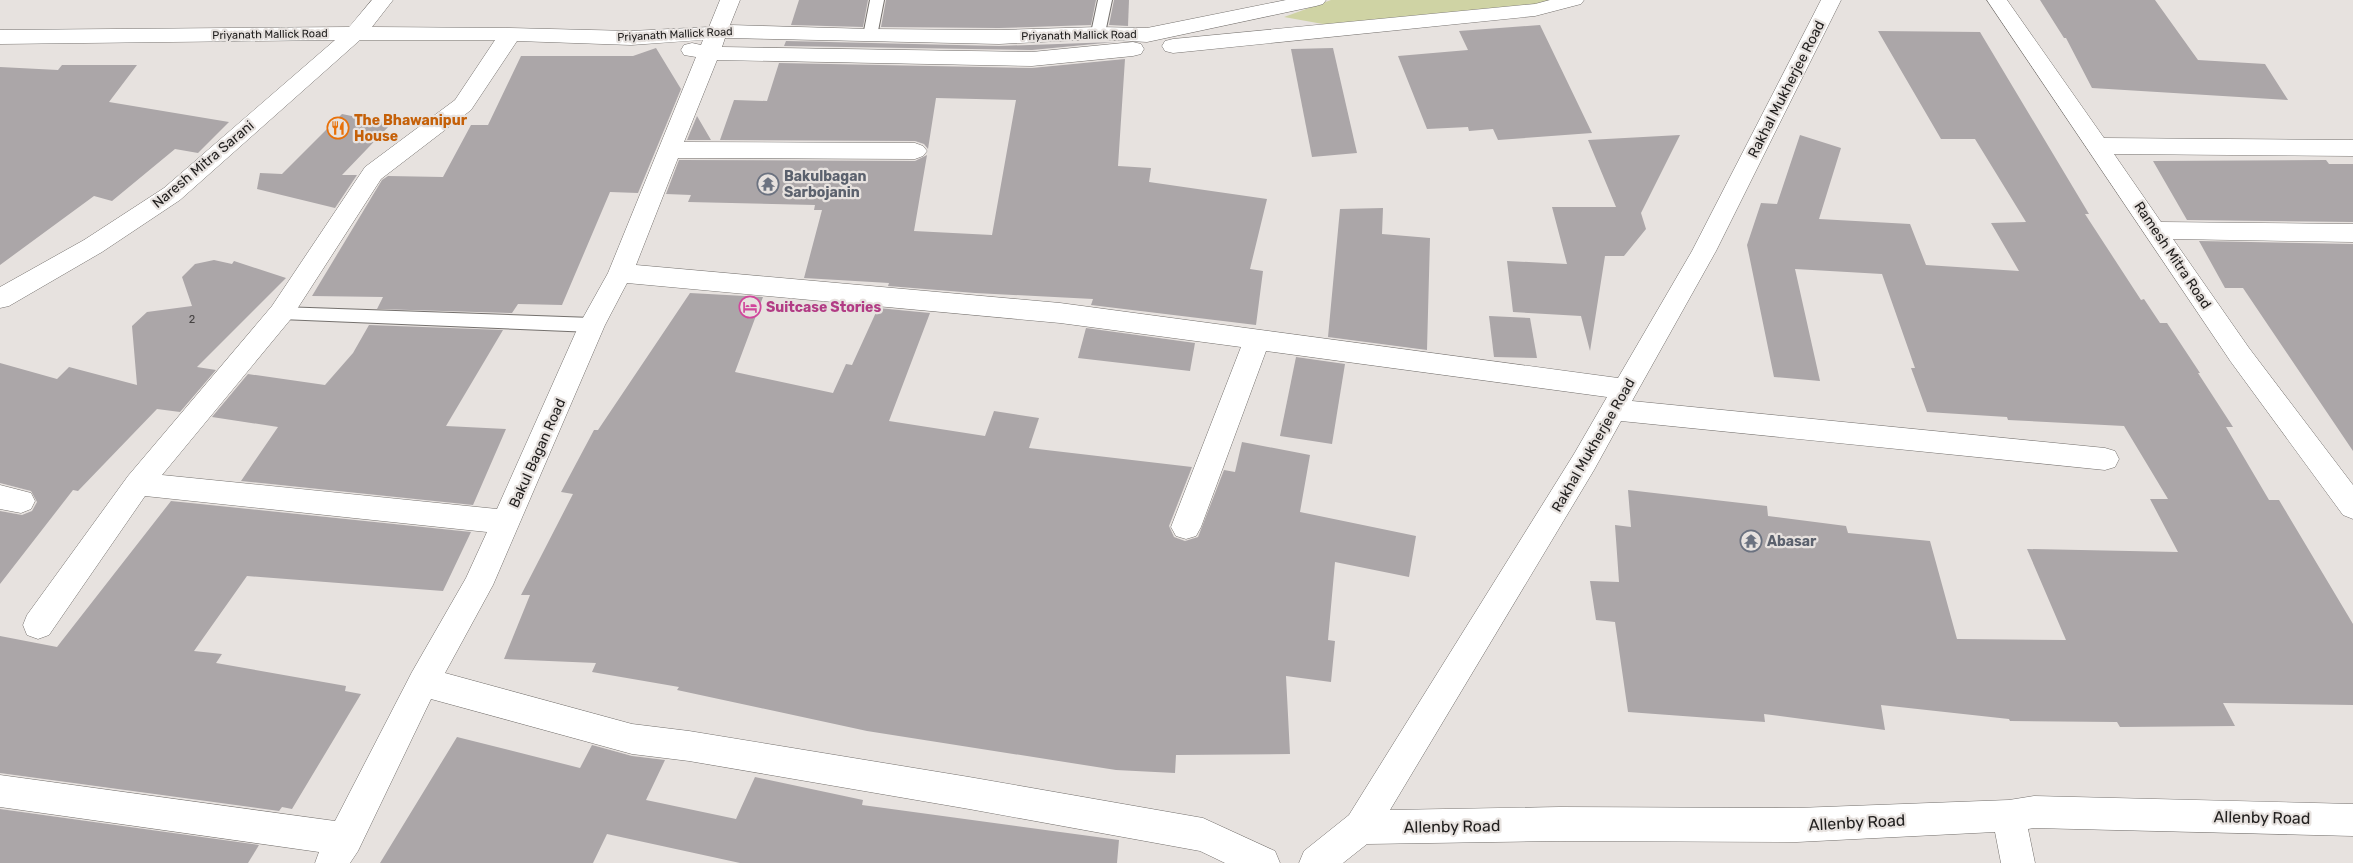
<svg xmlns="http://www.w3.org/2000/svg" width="2353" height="863" font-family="Rubik,sans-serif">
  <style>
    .green { fill: #cfd3a4 }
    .building { fill: #aba6a8 }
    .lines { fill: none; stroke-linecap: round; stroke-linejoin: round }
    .lane-casing { stroke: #74706d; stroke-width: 2 }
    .street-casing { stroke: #74706d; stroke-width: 1 }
    .lane { fill: #fff; fill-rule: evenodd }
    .street { fill: #fff; fill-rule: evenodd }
    .labels { text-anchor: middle; stroke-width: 4.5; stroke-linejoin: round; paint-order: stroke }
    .far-street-label { font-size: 11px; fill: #232120; stroke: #e7e2df }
    .number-label { font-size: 11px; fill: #454242 }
    .street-label { font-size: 14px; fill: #232120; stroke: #e7e2df }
    .food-label { font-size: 14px; font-weight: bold; fill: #c56008; stroke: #e7e2df; text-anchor: start }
    .worship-label { font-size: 14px; font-weight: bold; fill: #5b616d; stroke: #e7e2df; text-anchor: start }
    .hotel-label { font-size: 14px; font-weight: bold; fill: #b23c85; stroke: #e7e2df; text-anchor: start }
    .near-street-label { font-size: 16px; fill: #232120; stroke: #e7e2df }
  </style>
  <rect width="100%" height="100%" fill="#e7e2df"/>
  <path class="green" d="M1331 0H1569L1345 28 1284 17Z"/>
  <g class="building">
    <path d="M799 0H868L863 27 791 25Z"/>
    <path d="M886 0H1096L1091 25 999 28 881 27Z"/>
    <path d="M1114 0H1129L1128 26 1109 25Z"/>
    <path d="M2040 0H2155L2198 60 2265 64 2288 100 2092 88 2066 38H2064Z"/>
    <path d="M1540 25 1592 133 1498 140 1493 129 1469 131 1468 127 1427 129 1398 56 1468 50 1459 31Z"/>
    <path d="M1878 31 1980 32 2089 214H2085L2141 300 2144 299 2160 323H2167L2200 373H2198L2233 427H2226L2269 500H2279L2353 624V705L2223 703 2235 726 2120 727 2117 722 2010 721 2009 719 1881 705 1885 730 1764 714 1765 722 1628 712 1615 622 1596 620 1590 581 1619 582 1615 525 1631 527 1628 490 1767 506 1768 516 1846 526 1848 533 1930 541 1957 639 2066 640 2027 549 2178 552 2150 499H2168L2124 426 2008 420 2007 417 1927 412 1911 368H1915L1882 274 1795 269 1820 381 1774 377 1747 245 1761 203 1777 204 1800 135 1841 148 1819 219 1910 224 1926 265 2019 271 1991 223 2026 222 1975 139H1941Z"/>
    <path d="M786 41 999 46 1115 42 1032 50 784 46Z"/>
    <path d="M656 48 681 89 638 193 610 192 562 305 518 304 512 313 377 309 383 297 312 296 382 180 388 176 443 177 471 125H488L521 56H633Z"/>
    <path d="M1333 48 1357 153 1312 157 1291 49Z"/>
    <path d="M1125 59 1118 166 1151 168 1149 182 1267 199 1250 269 1263 271 1256 325 1091 305 1093 299 975 293 888 286 889 283 804 278 822 210H814L815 205 688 202 691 195 666 194 679 160 915 161 927 155 914 231 992 235 1016 100 936 98 928 149 924 144 915 141 720 140 734 100 767 101 779 63 1032 68Z"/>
    <path d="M62 65H137L109 102 229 122 198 153 175 149 112 201 94 196 0 265V67L58 70Z"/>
    <path d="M342 114 391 124 342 175H357L335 208 257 189 260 173 282 174Z"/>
    <path d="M697 116 711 140H712H687Z"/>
    <path d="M1680 135 1641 213 1646 229 1624 256H1605L1590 351 1581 316 1513 312 1507 261 1567 264 1552 207H1616L1588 140Z"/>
    <path d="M2326 160 2329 164H2353V222L2187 220 2153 161Z"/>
    <path d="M1383 208 1382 234 1430 238 1427 350 1328 337 1340 209Z"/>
    <path d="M2199 241 2353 244V451L2243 288H2225Z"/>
    <path d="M214 260 232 264 234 261 286 278 197 367 216 370 180 412 157 409 78 491 73 490 0 584V511L22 515 32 511 37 502 31 491 0 483V363L57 379 69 367 137 385 132 326 147 312 192 306 182 277 195 264Z"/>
    <path d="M690 293 763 297 735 372 833 393 846 364 852 365 878 308 930 313 889 421 985 436 994 411 1039 418 1029 448 1192 467 1169 526 1174 537 1185 541 1198 537 1224 470 1235 472 1242 442 1310 455 1300 512 1416 536 1409 577 1335 562 1328 640 1335 641 1331 682 1286 676 1290 754 1176 755 1175 773 1116 770 867 731 677 690 679 687 592 672 596 663 504 659 530 595H521L573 494 561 492 594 430H598Z"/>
    <path d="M1489 316 1530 318 1537 358 1494 357Z"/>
    <path d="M369 325 503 330 446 426 506 429 473 505 241 481 278 427 212 417 248 374 325 385 353 353Z"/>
    <path d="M1086 328 1195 343 1190 371 1078 358Z"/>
    <path d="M1296 357 1345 364 1332 444 1280 436Z"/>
    <path d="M171 501 471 532 443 591 247 576 194 651 222 654 216 663 346 686 345 691 361 694 292 809 282 807 279 811 0 773V636L57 647Z"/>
    <path d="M457 737 580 768 592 745 632 756 665 760 646 800 736 819 755 777 863 800 862 805 1119 840 1117 863H740L607 834 593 863H380Z"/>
    <path d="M0 809 259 845 248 863H0Z"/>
  </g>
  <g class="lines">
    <g class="lane-casing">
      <g id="lane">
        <path d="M870 0H884L877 36 870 40 863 36Z"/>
        <path d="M1098 0H1112L1105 33 1098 37 1091 33Z"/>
        <path d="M281 307 592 318 598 320 601 325 598 330 592 332 281 319 275 318 272 313 275 308Z"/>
      </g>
    </g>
    <g class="street-casing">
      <g id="street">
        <path d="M372 0H393L372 27 510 28 631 31 709 27 720 0H740L730 25 870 29 999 30 1098 27 1147 28 1286 0H1326L1323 4 1316 6 1147 42 1098 39 999 44 725 38 722 47 1032 52 1133 42 1141 44 1144 49 1141 54 1133 56 1032 66 717 60 684 142 915 143 923 146 927 151 923 156 915 159 678 158 636 265 1060 303 1618 378 1692 251 1821 0H1841L1716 251 1632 401 2105 448 2115 451 2119 459 2115 467 2105 470 1621 421 1594 470 1390 810 1560 807 1797 808 2009 800 2034 796 2353 804V836L2034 828 2028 829 2035 863H2001L1995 832 1797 842 1560 841 1367 844 1343 863H1299L1304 851 1349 815 1574 454 1607 397 1266 351 1201 527 1196 536 1186 539 1176 536 1171 527 1241 347 1060 323 627 283 605 325 493 585 445 673 632 724 689 731 969 777 1203 818 1275 851 1280 863H1225L1200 851 969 809 689 761 632 754 431 699 358 851 350 863H315L319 852 0 807V775L335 821 412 672 466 578 487 532 145 496 49 635 38 639 27 635 23 625 27 615 128 476 272 306 365 167 455 100 495 40H360L180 200 102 252 9 306 0 308V287L84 240 164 188 335 40 0 44V30L349 27ZM703 40 701 45 692 43 684 45 681 50 684 55 696 57 608 273 579 325 497 509 162 475 290 320 381 179 471 110 517 41 631 45Z"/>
        <path d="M1550 0H1584L1581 4 1535 16 1173 53 1165 51 1162 46 1165 41 1173 39 1535 4Z"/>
        <path d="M1987 0H2007L2104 138 2353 140V156L2114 154 2161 222 2353 224V242L2173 239 2249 348 2353 485V519L2343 515 2231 362Z"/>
        <path d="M0 485 31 493 35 501 31 509 21 513 0 509Z"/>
      </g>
    </g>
    <use href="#lane" class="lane"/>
    <use href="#street" class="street"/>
  </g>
  <defs>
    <g id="restaurant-ring" transform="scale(1.125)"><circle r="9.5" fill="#e7e2df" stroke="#e8710a" stroke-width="1.5"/><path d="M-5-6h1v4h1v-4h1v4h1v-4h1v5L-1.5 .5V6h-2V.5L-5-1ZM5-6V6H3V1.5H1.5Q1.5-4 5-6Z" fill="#e8710a"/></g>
    <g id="temple-ring" transform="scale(1.125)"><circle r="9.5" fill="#e7e2df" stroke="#6b7280" stroke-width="1.5"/><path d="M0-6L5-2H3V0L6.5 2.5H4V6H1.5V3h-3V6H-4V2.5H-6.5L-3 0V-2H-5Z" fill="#6b7280"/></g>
    <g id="hotel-ring" transform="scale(1.125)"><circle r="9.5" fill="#e7e2df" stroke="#d1479c" stroke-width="1.5"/><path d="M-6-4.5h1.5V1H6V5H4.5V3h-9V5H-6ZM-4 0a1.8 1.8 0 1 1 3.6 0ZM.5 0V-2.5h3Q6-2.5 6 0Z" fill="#d1479c"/></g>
  </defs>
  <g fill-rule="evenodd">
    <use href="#restaurant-ring" x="338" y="128"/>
    <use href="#temple-ring" x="768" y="184"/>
    <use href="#hotel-ring" x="750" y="307"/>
    <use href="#temple-ring" x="1751" y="541"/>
  </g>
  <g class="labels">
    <g class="far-street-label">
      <text transform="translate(270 34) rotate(-1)" y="4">Priyanath Mallick Road</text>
      <text transform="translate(675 34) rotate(-3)" y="4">Priyanath Mallick Road</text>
      <text transform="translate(1079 35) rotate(-1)" y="4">Priyanath Mallick Road</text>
    </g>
    <g class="number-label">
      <text x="192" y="323">2</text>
    </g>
    <g class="street-label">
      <text transform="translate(1786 89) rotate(-63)" y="5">Rakhal Mukherjee Road</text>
      <text transform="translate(203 164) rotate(-40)" y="5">Naresh Mitra Sarani</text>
      <text transform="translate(2173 255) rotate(56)" y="5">Ramesh Mitra Road</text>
      <text transform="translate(1593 445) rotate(-60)" y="5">Rakhal Mukherjee Road</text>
      <text transform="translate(537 453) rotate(-66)" y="5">Bakul Bagan Road</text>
    </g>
    <g class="food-label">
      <text x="354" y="125">The Bhawanipur<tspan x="354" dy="16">House</tspan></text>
    </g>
    <g class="worship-label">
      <text x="784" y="181">Bakulbagan<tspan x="784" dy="16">Sarbojanin</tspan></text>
      <text x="1767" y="546">Abasar</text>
    </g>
    <g class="hotel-label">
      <text x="766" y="312">Suitcase Stories</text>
    </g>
    <g class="near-street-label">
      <text transform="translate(2262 817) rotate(1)" y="6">Allenby Road</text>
      <text transform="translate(1857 822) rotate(-3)" y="6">Allenby Road</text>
      <text transform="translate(1452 826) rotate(-1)" y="6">Allenby Road</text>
    </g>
  </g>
</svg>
